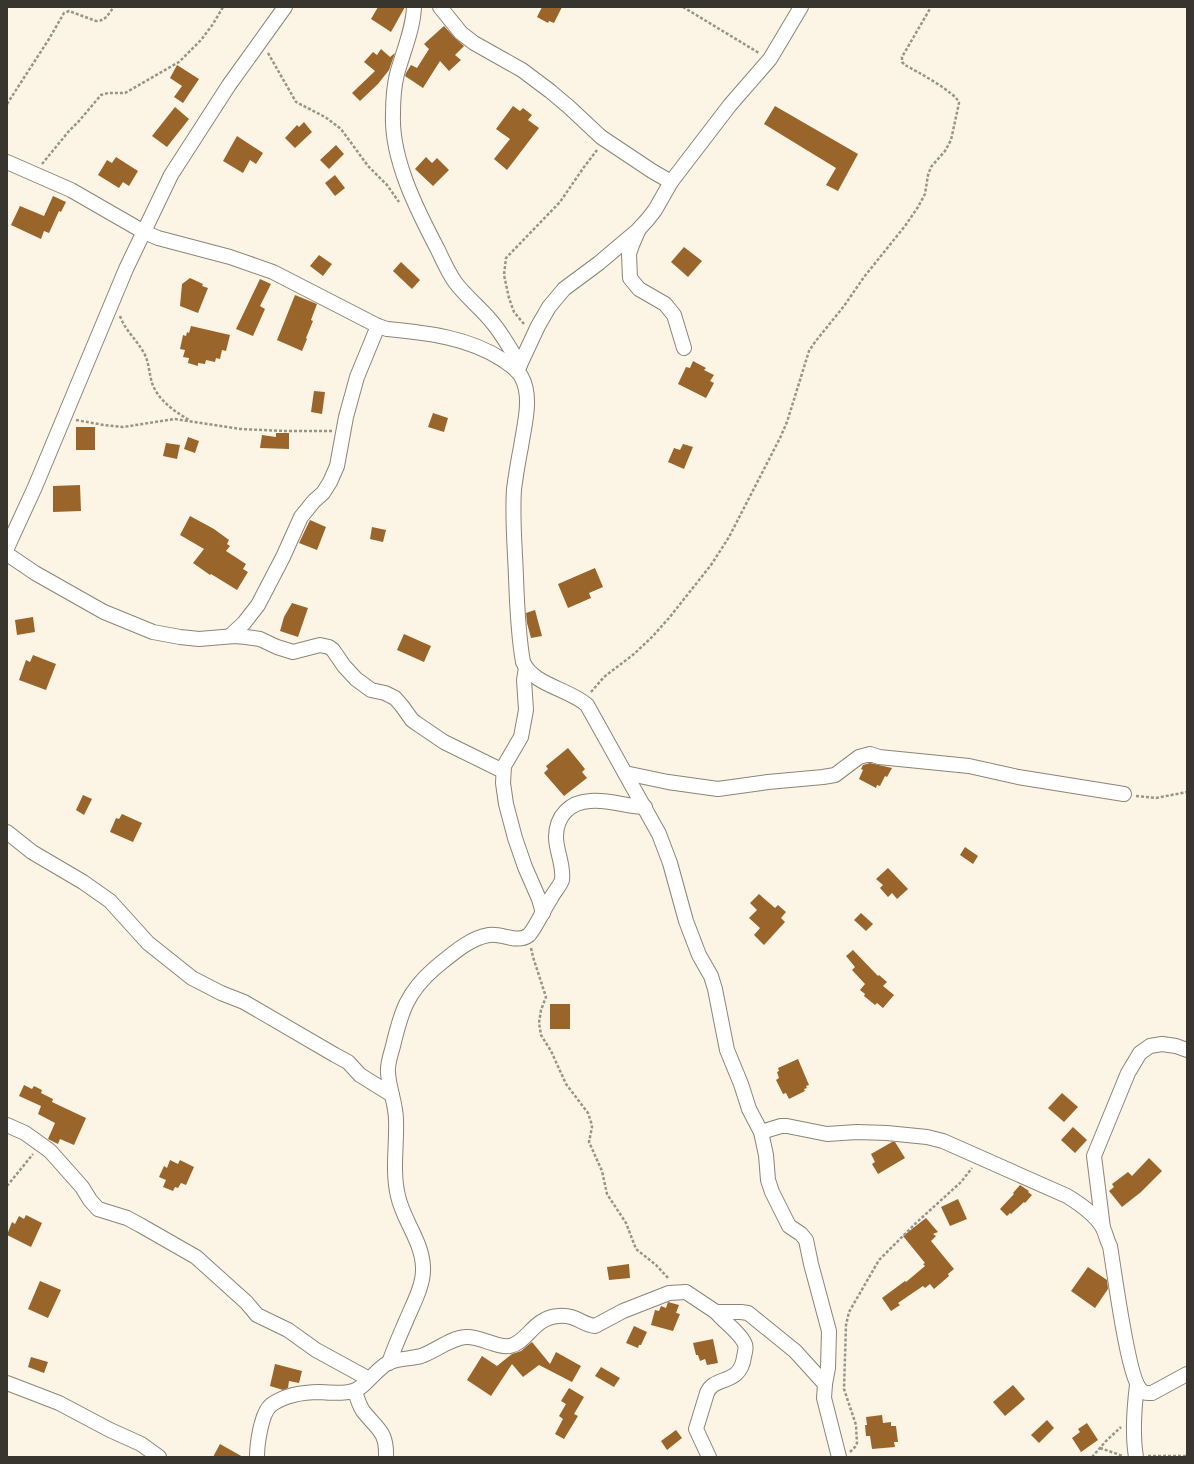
<svg xmlns="http://www.w3.org/2000/svg" width="1194" height="1464" font-family="'Asap Condensed',sans-serif">
  <style>
    .building { fill: #9a652b }
    .lines { fill: none; stroke-linecap: round; stroke-linejoin: round }
    .minor-casing { stroke: #8b8577; stroke-width: 16 }
    .path { stroke: #999489; stroke-width: 2.5; stroke-dasharray: 3 2; stroke-linecap: butt }
    .minor { stroke: #fff; stroke-width: 14 }
  </style>
  <rect width="100%" height="100%" fill="#fcf5e5"/>
  <g class="building">
    <path d="M378 7H405L391 32 371 19Z"/>
    <path d="M542 7H562L554 23 549 21 548 23 537 17Z"/>
    <path d="M444 26 455 38 464 46 455 55 461 60 449 71 440 61 423 88 405 76 406 73 411 65 417 68 429 49 424 44Z"/>
    <path d="M381 49 390 57 395 53 389 70 378 84 360 101 352 93 375 71 364 62 373 52 377 55Z"/>
    <path d="M177 65 199 79 183 103 174 97 182 86 170 78Z"/>
    <path d="M513 106 520 111 523 108 532 115 528 120 539 128 507 170 494 159 510 139 496 129Z"/>
    <path d="M775 106 858 154 838 191 826 185 836 168 764 124Z"/>
    <path d="M175 107 189 119 167 147 152 136Z"/>
    <path d="M304 122 312 132 295 148 285 138 297 125 299 127Z"/>
    <path d="M237 136 263 153 256 164 250 160 243 173 223 161Z"/>
    <path d="M336 145 344 154 329 169 320 160Z"/>
    <path d="M116 157 138 171 129 186 123 182 119 188 98 175 107 160 112 163Z"/>
    <path d="M426 157 432 163 437 158 449 170 433 186 415 169Z"/>
    <path d="M335 175 345 188 335 196 325 183Z"/>
    <path d="M53 196 66 202 61 212 59 211 49 233 44 231 41 239 11 225 20 206 44 216Z"/>
    <path d="M684 247 702 261 688 277 671 262Z"/>
    <path d="M319 255 332 264 323 276 310 266Z"/>
    <path d="M401 262 420 280 412 289 393 271Z"/>
    <path d="M190 278 203 284 202 286 208 288 198 313 180 306 182 284Z"/>
    <path d="M260 279 271 284 260 306 265 309 253 336 236 329Z"/>
    <path d="M295 295 317 304 311 320 313 321 306 338 307 339 302 351 277 340Z"/>
    <path d="M191 326 230 335 226 351 222 350 220 359 216 358 215 362 206 360 205 364 198 363V366L188 363 189 358 183 357 185 350 180 349 183 335 186 336 187 332 189 333Z"/>
    <path d="M693 361 706 368 704 370 714 375 710 381 714 383 706 398 678 384 686 367 690 368Z"/>
    <path d="M314 391 325 392 322 414 311 412Z"/>
    <path d="M433 413 448 418 444 432 428 427Z"/>
    <rect x="76" y="427" width="19" height="23"/>
    <path d="M276 433H289V449L260 448 262 435 276 437Z"/>
    <path d="M188 437 199 441 195 453 184 449Z"/>
    <path d="M166 443 180 445 177 459 163 456Z"/>
    <path d="M683 444 693 447 684 469 668 462 674 448 680 450Z"/>
    <path d="M80 485 81 511 53 512V486Z"/>
    <path d="M190 516 214 529 229 540 227 544 230 546 226 551 246 564 243 569 248 572 237 590 211 574 210 575 193 563 204 549 180 535Z"/>
    <path d="M310 520 326 527 317 550 299 543Z"/>
    <path d="M372 527 386 530 383 542 370 539Z"/>
    <path d="M595 568 603 587 589 593 591 598 568 608 558 584Z"/>
    <path d="M292 603 308 608 298 637 280 631 284 617Z"/>
    <path d="M535 610 542 636 531 638 527 623 526 613Z"/>
    <path d="M33 617 35 632 17 635 15 620Z"/>
    <path d="M404 634 431 646 424 662 397 650Z"/>
    <path d="M33 655 56 664 46 690 19 680 26 660 30 662Z"/>
    <path d="M568 748 585 769 582 772 587 778 564 796 544 773 548 769 546 766Z"/>
    <path d="M870 763 892 768 887 777 885 776 880 786 877 785 876 788 859 779 863 770 861 769 863 765Z"/>
    <path d="M83 795 92 799 84 815 76 810Z"/>
    <path d="M122 814 142 823 133 842 110 832 116 818 119 819Z"/>
    <path d="M965 847 978 856 973 864 960 855Z"/>
    <path d="M888 868 908 889 897 899 892 893 888 897 880 888 883 885 876 879Z"/>
    <path d="M759 894 775 908 778 905 786 912 781 918 785 922 764 945 754 935 760 928 749 918 757 910 750 903Z"/>
    <path d="M861 913 873 924 866 931 854 920Z"/>
    <path d="M853 950 878 976 879 975 887 982 883 986 894 995 883 1008 877 1003 875 1005 864 996 865 994 860 990 865 984 852 970 855 967 846 956Z"/>
    <rect x="550" y="1004" width="20" height="25"/>
    <path d="M798 1059 809 1085 806 1086 807 1088 804 1089 805 1091 789 1099 786 1093 783 1094 776 1080 779 1078 777 1072 779 1071 778 1068Z"/>
    <path d="M24 1085 32 1089 34 1086 42 1090 41 1093 53 1099 52 1102 86 1118 74 1145 60 1139 58 1144 48 1139 55 1123 38 1114 41 1106 19 1096Z"/>
    <path d="M1062 1093 1078 1107 1064 1122 1048 1108Z"/>
    <path d="M1073 1127 1087 1140 1075 1153 1061 1140Z"/>
    <path d="M892 1142H895L905 1158 878 1174 872 1164 875 1162 871 1154Z"/>
    <path d="M1149 1158 1162 1171 1141 1192 1122 1207 1109 1191 1114 1187 1112 1184 1128 1172 1132 1176Z"/>
    <path d="M170 1160 178 1164 180 1160 194 1167 186 1185 181 1183 178 1188 175 1187 173 1191 163 1187 166 1180 159 1177 164 1166 167 1168Z"/>
    <path d="M1020 1185 1029 1191 1028 1192 1032 1195 1025 1203 1024 1202 1011 1214 1010 1213 1007 1216 1000 1209 1014 1194 1013 1193Z"/>
    <path d="M958 1199 967 1219 950 1226 941 1207Z"/>
    <path d="M26 1215 42 1223 31 1247 7 1235 12 1222 15 1224 19 1216 24 1219Z"/>
    <path d="M926 1218 938 1232 933 1234 936 1236 931 1241 954 1269 948 1274 949 1276 934 1289 930 1284 925 1288 923 1286 898 1303 900 1305 891 1311 882 1298 905 1281 906 1282 925 1266 923 1264 925 1263 903 1236Z"/>
    <path d="M629 1264 630 1278 609 1280 607 1267Z"/>
    <path d="M1088 1267 1107 1280 1108 1289 1095 1308 1071 1291Z"/>
    <path d="M40 1281 61 1290 48 1318 28 1309Z"/>
    <path d="M668 1302 679 1305 676 1313 680 1314 673 1331 651 1325 655 1310 659 1311 661 1306 666 1308Z"/>
    <path d="M634 1326 647 1332 641 1345H639L638 1348 626 1343Z"/>
    <path d="M713 1339 718 1363 707 1365 705 1359 700 1361 698 1355H696L693 1343Z"/>
    <path d="M532 1342 550 1364 556 1352 581 1366 572 1382 539 1365 523 1377 512 1364 491 1396 467 1380 482 1356 497 1366 512 1354 521 1351Z"/>
    <path d="M31 1357 48 1362 44 1373 28 1367Z"/>
    <path d="M275 1364 302 1371 299 1383 289 1381 288 1388 283 1390 270 1386Z"/>
    <path d="M601 1367 620 1378 614 1387 595 1376Z"/>
    <path d="M1013 1385 1025 1399 1005 1416 993 1402Z"/>
    <path d="M569 1388 584 1397 574 1414 578 1416 564 1439 555 1434 563 1419 559 1416 566 1404 561 1401Z"/>
    <path d="M882 1415 883 1423 891 1422V1426H896L898 1442H894L895 1447 872 1449 870 1436H866L865 1425H867L866 1417Z"/>
    <path d="M1047 1420 1054 1428 1039 1443 1031 1435Z"/>
    <path d="M1087 1423 1098 1440 1081 1452 1072 1438 1080 1432 1078 1429Z"/>
    <path d="M676 1430 682 1438 667 1450 661 1441Z"/>
    <path d="M220 1444 243 1457H213Z"/>
  </g>
  <g class="lines">
    <g class="minor-casing">
      <g id="minor">
        <path d="M414 7C413 30 403 52 397 74 394 86 393 101 393 114 391 159 417 210 438 250 443 261 448 272 455 282 466 297 481 308 492 322 503 335 511 350 520 365"/>
        <path d="M440 7 461 33 474 43 522 70 550 91 569 107 601 137 652 171 671 182"/>
        <path d="M7 162 71 190 144 232 158 238 230 257 273 272 378 326 387 329C427 333 468 337 503 360 509 364 517 369 521 376 533 397 524 425 521 447 518 461 516 475 514 489 512 518 515 548 516 577 517 606 518 634 523 662 533 685 569 689 587 705L659 834 670 863 686 921 699 955 711 976 715 989 727 1050 741 1084 749 1109 761 1132 766 1155 768 1180 772 1192 789 1226 801 1234 806 1240 811 1264 829 1331 828 1368 825 1384 824 1398 839 1457"/>
        <path d="M638 231 632 245 629 254 630 278 639 289 665 304 674 315 684 348"/>
        <path d="M517 371 538 326 549 307 564 289 599 263 638 230 648 219 655 210 671 182 730 105 770 59 801 7"/>
        <path d="M7 548 35 487 126 269 171 175 229 85 285 7"/>
        <path d="M7 554 35 573 104 612 153 632 180 637 199 639 235 636 246 637 260 639 277 647 293 652 320 645 329 647 333 650 344 666 356 679 371 690 385 693 395 698 402 706 412 720 416 723 444 742 503 771"/>
        <path d="M230 636 244 623 258 605 283 557 301 517 314 501 323 493 330 482 337 466 346 417 357 377 378 326"/>
        <path d="M526 668 524 680 526 710 521 737 504 766 503 783 506 804 515 838 525 867 539 899 543 913"/>
        <path d="M625 773 668 782 718 789 768 782 823 777 835 775 859 757 870 754 879 757 969 766 1018 777 1124 794"/>
        <path d="M7 832 32 852 83 882 110 901 148 943 192 978 221 993 244 1002 335 1055 348 1062 360 1075 392 1095"/>
        <path d="M7 1125 25 1133 50 1151 82 1187 90 1200 98 1209 127 1218 140 1225 196 1257 246 1302 257 1315 288 1330 316 1350 369 1379"/>
        <path d="M761 1132 781 1126H787L827 1134 857 1132 887 1133 927 1137 943 1141 1067 1196C1080 1204 1095 1214 1103 1228 1106 1234 1107 1241 1110 1246 1114 1269 1128 1379 1141 1390 1144 1394 1148 1393 1152 1393L1187 1374"/>
        <path d="M1103 1228 1094 1156 1128 1073 1140 1053 1150 1046 1162 1044 1176 1046 1187 1050"/>
        <path d="M389 1363C394 1348 400 1335 406 1321 413 1304 424 1285 423 1267 422 1241 403 1220 398 1196 392 1171 397 1145 396 1120 396 1104 389 1089 388 1073 387 1064 391 1054 393 1046 401 1012 407 992 435 968 450 956 469 938 489 935 503 933 517 944 529 935 538 924 543 910 551 898 554 892 560 886 562 880 564 865 556 851 556 837 556 816 570 802 590 801 609 799 627 807 645 807"/>
        <path d="M7 1383 59 1403 110 1430 141 1444 159 1457"/>
        <path d="M355 1391C357 1398 359 1405 363 1411 377 1429 387 1431 386 1457"/>
        <path d="M257 1457C257 1445 261 1413 271 1405 285 1395 304 1392 320 1392 331 1393 343 1394 353 1391 365 1388 376 1369 388 1363 398 1358 411 1359 421 1356 436 1351 450 1338 466 1337 480 1336 496 1348 510 1346 528 1342 533 1318 558 1316 576 1314 582 1325 595 1326L623 1311 669 1293 686 1292 716 1312H741L748 1313 753 1317 795 1351 825 1384"/>
        <path d="M709 1457 696 1429 707 1393C714 1375 740 1386 744 1357 745 1351 747 1347 744 1342 737 1330 724 1322 716 1312"/>
        <path d="M1136 1457C1132 1433 1134 1409 1137 1385"/>
      </g>
    </g>
    <g class="path">
      <path d="M683 7 759 53"/>
      <path d="M268 53 296 102 325 117 341 129 368 166 387 185 399 202"/>
      <path d="M7 104 49 39 64 13 69 11 96 21C106 21 108 14 114 7"/>
      <path d="M42 164 69 131 79 121 101 95 108 93H125L179 62 201 40 213 24 223 7"/>
      <path d="M120 316C125 330 136 339 144 353 149 362 149 373 152 383 158 400 174 411 189 420"/>
      <path d="M524 324 514 312 509 298 504 275 506 258 560 202 584 167 597 150"/>
      <path d="M76 420 104 425 123 427 175 419 240 429 285 431H332"/>
      <path d="M591 692 604 677 634 654 652 637 669 618 711 565 729 537 780 438 787 422 809 351 815 342 844 306 864 277 905 226 918 207 925 194 928 175 931 167 945 151 951 140 959 103C957 93 916 71 905 65L902 62V57L931 7"/>
      <path d="M1136 796 1156 798 1187 792"/>
      <path d="M531 948 533 957 546 997 541 1010 539 1023 541 1035 551 1051 566 1084 588 1113 591 1122 592 1127 589 1142 602 1171 607 1194 626 1223 636 1249 656 1265 669 1279"/>
      <path d="M7 1186 33 1154"/>
      <path d="M1100 1448 1123 1456"/>
      <path d="M850 1452 855 1447 857 1443 856 1425 844 1389 846 1325 849 1312 879 1260 916 1223 961 1182 972 1168"/>
      <path d="M1148 1456H1187"/>
      <path d="M1092 1457 1106 1441 1121 1427"/>
    </g>
    <use href="#minor" class="minor"/>
  </g>
  <rect width="1194" height="1464" fill="none" stroke="#38352f" stroke-width="16"/>
</svg>
